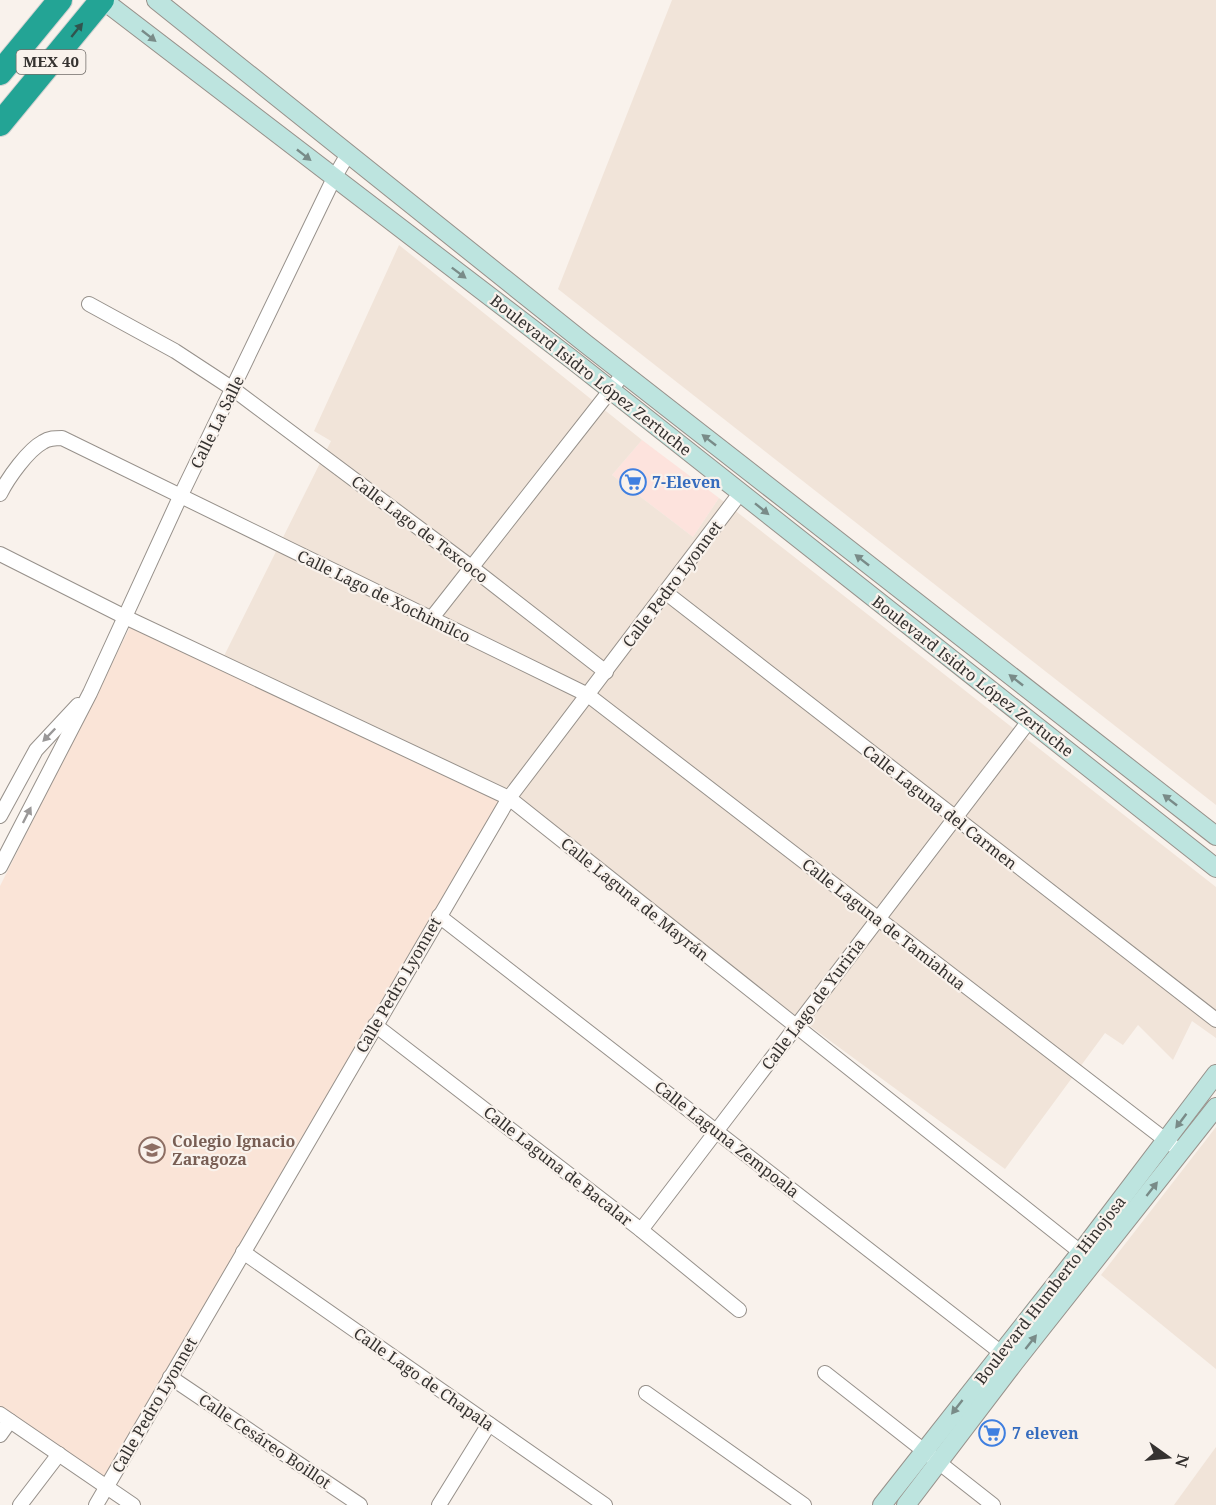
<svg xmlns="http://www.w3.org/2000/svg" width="1216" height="1505" font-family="'Noto Serif',serif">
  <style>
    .commercial { fill: #fde3dd }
    .built { fill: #f1e4d9 }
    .education { fill: #fae4d7 }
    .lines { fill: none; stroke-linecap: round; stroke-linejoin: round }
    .street-casing { stroke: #97918b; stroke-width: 16 }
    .secondary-casing { stroke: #97918b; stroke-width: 20 }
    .highway-casing { stroke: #d3d2d1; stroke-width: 26 }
    .street { stroke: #fff; stroke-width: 14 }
    .secondary { stroke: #bde4df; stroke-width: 18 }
    .highway { stroke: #23a495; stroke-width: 24 }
    .oneway { fill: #30544e }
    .oneway2 { fill: #798b88 }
    .oneway3 { fill: #9a9898 }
    .labels { text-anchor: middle; stroke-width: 4.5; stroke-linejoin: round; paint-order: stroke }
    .shield { fill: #f9f2ec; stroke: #706c68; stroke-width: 1.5 }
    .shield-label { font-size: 15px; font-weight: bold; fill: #353230 }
    .street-label { font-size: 16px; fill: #353230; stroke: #f9f2ec }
    .shop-label { font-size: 16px; font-weight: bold; fill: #366cbe; stroke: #f9f2ec; text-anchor: start }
    .education-label { font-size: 16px; font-weight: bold; fill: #785e54; stroke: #f9f2ec; text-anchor: start }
  </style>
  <rect width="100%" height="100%" fill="#f9f2ec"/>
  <path class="commercial" d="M642 440 719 498 693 537 612 475Z"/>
  <g class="built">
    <path d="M672 0H1216V805L558 289Z"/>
    <path d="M399 245 642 440 612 475 693 537 719 498 1216 887V1038L1192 1021 1173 1060 1138 1025 1123 1045 1105 1033 1005 1169 507 804 221 662 331 441 314 431Z"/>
    <path d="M1216 1127V1369L1101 1275Z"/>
    <path d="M1216 1447V1505H1174Z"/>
  </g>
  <path class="education" d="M131 625 509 798 107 1486 0 1414V886Z"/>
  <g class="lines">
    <g class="street-casing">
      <g id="street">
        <path d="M89 304 175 351 233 389 471 567 606 672"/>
        <path d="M0 494C8 478 28 450 43 442 49 438 55 438 62 438L588 695 1172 1145"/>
        <path d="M0 554 125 617 509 798 1088 1258"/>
        <path d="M665 592 1216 1020"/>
        <path d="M431 619 624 373"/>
        <path d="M0 816 36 750 78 705"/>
        <path d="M0 867 90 693 180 497 334 178 348 154"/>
        <path d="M439 916 1008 1358"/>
        <path d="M375 1025 641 1230 739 1310"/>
        <path d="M641 1230 1029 721"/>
        <path d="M243 1252 605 1505"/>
        <path d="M825 1373 993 1505"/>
        <path d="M170 1377 360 1505"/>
        <path d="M646 1393 804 1505"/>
        <path d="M0 1414 133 1505"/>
        <path d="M0 1435 10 1421"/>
        <path d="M20 1505 59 1454"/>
        <path d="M96 1505 509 798 741 492"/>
        <path d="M439 1505 489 1424"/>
      </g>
    </g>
    <g class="secondary-casing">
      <g id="secondary">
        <path d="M103 0 574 361 1216 868"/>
        <path d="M156 0 586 344 1216 836"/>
        <path d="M882 1505 1081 1252 1216 1074"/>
        <path d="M906 1505 1014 1363 1216 1107"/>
      </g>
    </g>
    <g class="highway-casing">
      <g id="highway">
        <path d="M0 73 60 0"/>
        <path d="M0 124 102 0"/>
      </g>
    </g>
    <use href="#street" class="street"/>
    <use href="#secondary" class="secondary"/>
    <use href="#highway" class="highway"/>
  </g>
  <defs><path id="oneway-solid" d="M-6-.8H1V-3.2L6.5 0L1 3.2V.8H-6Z" transform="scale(1.5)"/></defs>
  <use class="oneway" href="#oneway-solid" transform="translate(77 30) rotate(-51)"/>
  <g class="oneway2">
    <use href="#oneway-solid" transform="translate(149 36) rotate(38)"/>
    <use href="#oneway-solid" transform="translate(304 155) rotate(38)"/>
    <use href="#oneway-solid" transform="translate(459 273) rotate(37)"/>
    <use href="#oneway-solid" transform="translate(709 440) rotate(-142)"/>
    <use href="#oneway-solid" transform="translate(762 509) rotate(39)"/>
    <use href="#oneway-solid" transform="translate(862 560) rotate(-142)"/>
    <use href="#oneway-solid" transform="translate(1016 680) rotate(-142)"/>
    <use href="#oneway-solid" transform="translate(1170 800) rotate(-142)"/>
    <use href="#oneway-solid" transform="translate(1181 1121) rotate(127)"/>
    <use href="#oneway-solid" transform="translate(1152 1189) rotate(-52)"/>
    <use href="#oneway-solid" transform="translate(1031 1342) rotate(-52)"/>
    <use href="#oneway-solid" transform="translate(957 1407) rotate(128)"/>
  </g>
  <g class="oneway3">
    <use href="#oneway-solid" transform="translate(49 735) rotate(134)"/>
    <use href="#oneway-solid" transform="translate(27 815) rotate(-63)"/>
  </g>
  <defs>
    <g id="supermarket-ring" transform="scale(1.35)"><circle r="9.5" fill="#f9f2ec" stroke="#3f7fe0" stroke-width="1.5"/><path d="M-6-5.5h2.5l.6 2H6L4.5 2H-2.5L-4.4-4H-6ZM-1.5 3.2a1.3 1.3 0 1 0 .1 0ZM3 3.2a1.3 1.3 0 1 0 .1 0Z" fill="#3f7fe0"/></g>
    <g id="school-ring" transform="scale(1.35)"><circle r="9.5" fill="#f9f2ec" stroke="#8d6e63" stroke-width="1.5"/><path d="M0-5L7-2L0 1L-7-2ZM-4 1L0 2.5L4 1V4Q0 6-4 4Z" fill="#8d6e63"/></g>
  </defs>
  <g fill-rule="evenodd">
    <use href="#supermarket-ring" x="633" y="482"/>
    <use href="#school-ring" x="152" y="1150"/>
    <use href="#supermarket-ring" x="992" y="1433"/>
  </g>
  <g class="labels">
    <rect class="shield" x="16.5" y="50" width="69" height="24" rx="4.5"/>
    <g class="shield-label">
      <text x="51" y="67">MEX 40</text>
    </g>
    <g class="street-label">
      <text transform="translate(591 375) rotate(38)" y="6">Boulevard Isidro López Zertuche</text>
      <text transform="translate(217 422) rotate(-64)" y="6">Calle La Salle</text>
      <text transform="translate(420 529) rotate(37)" y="6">Calle Lago de Texcoco</text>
      <text transform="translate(672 584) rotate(-53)" y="6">Calle Pedro Lyonnet</text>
      <text transform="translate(384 596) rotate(26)" y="6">Calle Lago de Xochimilco</text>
      <text transform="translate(973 676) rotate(38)" y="6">Boulevard Isidro López Zertuche</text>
      <text transform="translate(940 807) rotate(38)" y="6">Calle Laguna del Carmen</text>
      <text transform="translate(635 899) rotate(39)" y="6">Calle Laguna de Mayrán</text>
      <text transform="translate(884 924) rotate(38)" y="6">Calle Laguna de Tamiahua</text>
      <text transform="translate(398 985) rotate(-60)" y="6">Calle Pedro Lyonnet</text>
      <text transform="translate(813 1004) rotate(-53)" y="6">Calle Lago de Yuriria</text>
      <text transform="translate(727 1139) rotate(38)" y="6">Calle Laguna Zempoala</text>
      <text transform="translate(558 1166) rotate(38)" y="6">Calle Laguna de Bacalar</text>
      <text transform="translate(1050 1290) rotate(-52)" y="6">Boulevard Humberto Hinojosa</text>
      <text transform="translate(424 1379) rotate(35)" y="6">Calle Lago de Chapala</text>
      <text transform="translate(154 1405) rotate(-60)" y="6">Calle Pedro Lyonnet</text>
      <text transform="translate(265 1441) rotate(34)" y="6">Calle Cesáreo Boillot</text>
    </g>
    <g class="shop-label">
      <text x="652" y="488">7-Eleven</text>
      <text x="1012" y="1439">7 eleven</text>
    </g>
    <g class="education-label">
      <text x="172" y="1147">Colegio Ignacio<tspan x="172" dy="18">Zaragoza</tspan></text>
    </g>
  </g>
  <g transform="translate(1168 1457) rotate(105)" stroke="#f9f2ec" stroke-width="4.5" paint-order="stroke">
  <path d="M0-4.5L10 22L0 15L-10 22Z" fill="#353230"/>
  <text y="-9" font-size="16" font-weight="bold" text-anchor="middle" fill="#353230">N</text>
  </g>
</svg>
